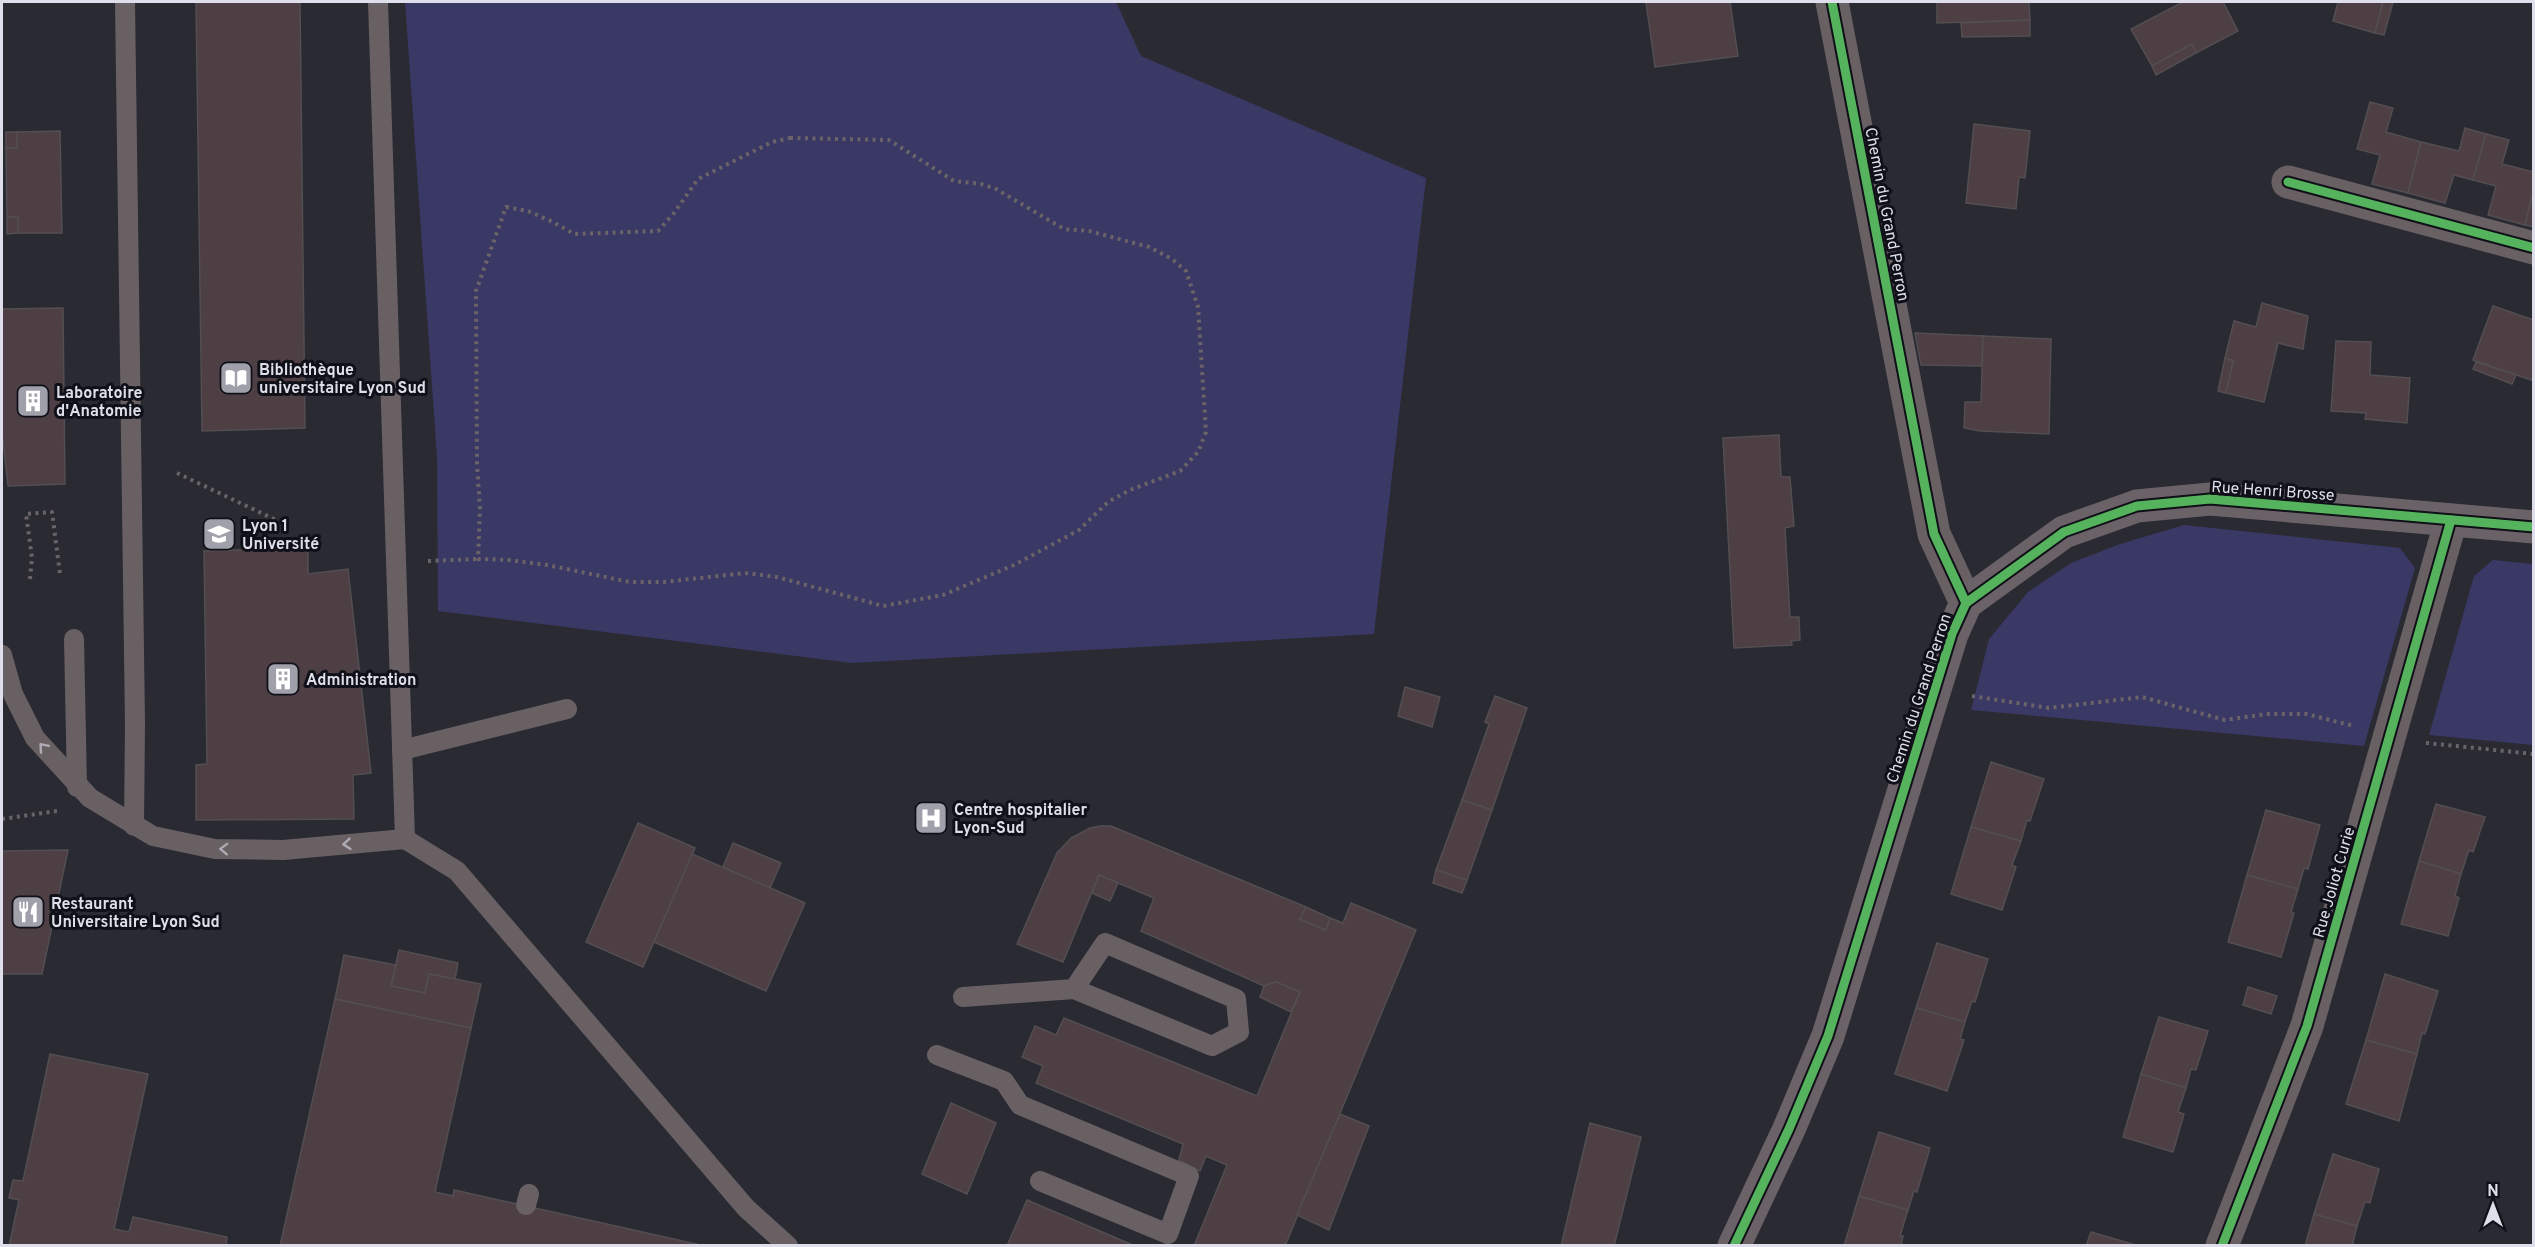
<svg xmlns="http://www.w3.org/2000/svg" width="2535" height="1247" font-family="Overpass,sans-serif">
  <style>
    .green { fill: #3a3865 }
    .building { fill: #4d3f44; stroke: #534e51; stroke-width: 1.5 }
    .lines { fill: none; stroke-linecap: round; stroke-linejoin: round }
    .path { stroke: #6a6469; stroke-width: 4; stroke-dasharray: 3 4.5; stroke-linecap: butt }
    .lane { stroke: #696064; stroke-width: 20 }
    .street { stroke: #696064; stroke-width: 33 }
    .secondary { stroke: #6b6268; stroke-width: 33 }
    .cycleway-casing { stroke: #101018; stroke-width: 13 }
    .cycleway { stroke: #56b35d; stroke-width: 9 }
    .oneway { stroke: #b0acb5 }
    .labels { text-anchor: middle; stroke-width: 6; stroke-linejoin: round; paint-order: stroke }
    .street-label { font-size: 16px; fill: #dfdfeb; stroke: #101018 }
    .poi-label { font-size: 16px; font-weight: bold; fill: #dfdfeb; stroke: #101018; text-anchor: start }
  </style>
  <rect width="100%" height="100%" fill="#2a2a33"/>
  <g class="green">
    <path d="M405 2H1116L1141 56 1426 178 1374 634 852 663 438 611 437 457Z"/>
    <path d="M2184 525 2400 548 2415 568 2364 746 1971 710 1989 639 2028 592 2071 563 2120 544Z"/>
    <path d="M2493 560 2533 564V745L2429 735 2474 576Z"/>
  </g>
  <g class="building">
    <path d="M196 2H300L305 428 202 431Z"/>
    <path d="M1646 2H1730L1738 56 1655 67Z"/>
    <path d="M1937 2H2029L2030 20 1937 23Z"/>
    <path d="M2183 2H2223L2238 31 2196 53 2192 44 2152 66 2131 29Z"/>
    <path d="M2338 2H2383L2375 33 2333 21Z"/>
    <path d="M2383 2H2393L2384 35 2375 33Z"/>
    <path d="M2030 20V36L1962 37 1961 23Z"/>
    <path d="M2192 44 2196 53 2156 75 2152 66Z"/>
    <path d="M2370 102 2393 108 2386 132 2421 142 2408 193 2372 184 2380 155 2357 149Z"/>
    <path d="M1974 124 2030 131 2025 178 2019 177 2016 209 1966 203Z"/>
    <path d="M2465 128 2486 134 2473 180 2454 175 2445 203 2408 193 2421 142 2459 151Z"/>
    <path d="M60 131 62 233H18V217H7L6 148H17V132Z"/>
    <rect x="6" y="132" width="11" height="16"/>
    <path d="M2486 134 2509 140 2502 164 2534 172V189L2525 225 2488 215 2496 186 2473 180Z"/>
    <path d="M2534 189V227L2525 225Z"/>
    <path d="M7 217H18V233L7 234Z"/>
    <path d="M2262 303 2308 316 2303 349 2278 343 2264 402 2226 393 2233 361 2225 358 2234 321 2256 327Z"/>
    <path d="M2493 306 2534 320V381L2473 360Z"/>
    <path d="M63 308 65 484 8 486 2 431V309Z"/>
    <path d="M1915 333 1983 336 1982 366 1921 365Z"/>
    <path d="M1983 336 2051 339 2049 434 1980 431 1964 428 1965 402H1981Z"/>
    <path d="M2336 341 2371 342 2370 375 2410 378 2407 423 2365 419 2366 413 2331 411Z"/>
    <path d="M2225 358 2233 361 2226 393 2218 391Z"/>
    <path d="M2476 362 2516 375 2512 384 2473 369Z"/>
    <path d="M1779 435 1781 477H1790L1794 526 1785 528 1790 617H1799L1800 640 1791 641 1792 645 1734 648 1723 438Z"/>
    <path d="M308 548V574L348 569 371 773 353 775 354 819 196 820V765L207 764 204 551Z"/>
    <path d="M1405 687 1440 697 1432 727 1398 716Z"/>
    <path d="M1495 696 1527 708 1492 810 1462 800 1489 724 1485 722Z"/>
    <path d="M1991 762 2044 779 2030 821 2027 820 2021 841 1971 827Z"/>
    <path d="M1462 800 1492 810 1467 880 1436 870Z"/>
    <path d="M2436 804 2485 817 2473 852 2469 850 2461 874 2419 861Z"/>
    <path d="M2266 810 2320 825 2308 869 2304 868 2298 889 2247 875Z"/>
    <path d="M638 823 695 848 643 967 586 942Z"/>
    <path d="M1100 826H1111L1306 907 1300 919 1326 930 1330 918 1343 923 1351 903 1416 930 1285 1246H1194L1227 1165 1206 1156 1200 1171 1179 1160 1183 1144 1036 1083 1043 1066 1022 1057 1035 1026 1056 1035 1064 1018 1257 1096 1300 992 1276 982 1264 986 1141 931 1154 898 1099 875 1063 962 1017 944 1057 853 1071 838 1090 828Z"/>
    <path d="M1971 827 2021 841 2012 865 2016 867 2002 910 1951 894Z"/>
    <path d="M733 843 781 863 770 888 723 867Z"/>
    <path d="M68 850 42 974H2V851Z"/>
    <path d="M692 854 805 903 766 991 654 942Z"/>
    <path d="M2419 861 2461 874 2455 896 2459 898 2448 936 2401 924Z"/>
    <path d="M1436 870 1467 880 1462 893 1433 883Z"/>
    <path d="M1099 875 1118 883 1110 901 1092 893Z"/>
    <path d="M2247 875 2298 889 2291 912 2294 913 2281 957 2228 942Z"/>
    <path d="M1306 907 1330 918 1326 930 1300 919Z"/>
    <path d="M1937 943 1988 959 1975 1002 1972 1001 1965 1022 1916 1008Z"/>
    <path d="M399 950 458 963 455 979 429 974 425 993 391 986Z"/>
    <path d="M344 955 396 965 391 986 425 993 429 974 481 984 471 1028 335 999Z"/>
    <path d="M2385 974 2438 991 2425 1034 2422 1033 2417 1054 2366 1040Z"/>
    <path d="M1276 982 1300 992 1291 1012 1260 997 1264 986Z"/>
    <path d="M2248 987 2277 996 2271 1014 2243 1005Z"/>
    <path d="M335 999 471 1028 435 1192 453 1196 454 1190 705 1246H280Z"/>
    <path d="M1916 1008 1965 1022 1960 1039 1964 1040 1947 1091 1895 1074Z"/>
    <path d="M2159 1017 2208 1031 2196 1070 2191 1069 2186 1088 2141 1074Z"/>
    <path d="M2366 1040 2417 1054 2399 1121 2346 1104Z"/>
    <path d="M50 1054 148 1074 114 1229 129 1232 133 1217 227 1237 226 1246H9L19 1200 9 1198 13 1180 23 1181Z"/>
    <path d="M2141 1074 2186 1088 2178 1112 2184 1114 2173 1152 2123 1137Z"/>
    <path d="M951 1103 996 1123 967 1194 922 1174Z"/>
    <path d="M1340 1114 1369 1126 1329 1230 1297 1215Z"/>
    <path d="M1590 1123 1641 1137 1614 1246H1561Z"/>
    <path d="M1879 1132 1930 1148 1917 1192 1914 1191 1908 1210 1859 1196Z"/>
    <path d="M2333 1154 2379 1169 2370 1203 2365 1202 2357 1226 2314 1214Z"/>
    <path d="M1859 1196 1908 1210 1900 1236H1903L1901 1246H1844Z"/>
    <path d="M1027 1200 1135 1246H1007Z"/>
    <path d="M2314 1214 2357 1226 2352 1246H2305Z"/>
    <path d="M2091 1232 2139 1246H2086Z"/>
  </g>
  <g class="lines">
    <g class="path">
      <path d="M790 138 889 140 954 181 981 184 996 189 1064 229 1089 231 1149 247 1172 259 1186 271 1198 307 1206 432 1198 452 1180 471 1130 490 1108 502 1079 530 1014 565 943 595 883 606 777 577 745 573 664 582H630L547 565 508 560 478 559 480 509 477 464 476 291 506 207 528 211 553 222 574 234 658 231 674 213 698 179 772 142Z"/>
      <path d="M177 473 276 520"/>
      <path d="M428 561 478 559"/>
      <path d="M30 579 32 558 26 514 52 512 60 574"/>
      <path d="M1972 696 2049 708 2142 697 2225 720 2267 714H2306L2354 726"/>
      <path d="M2426 743 2534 754"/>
      <path d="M2 819 57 811"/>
    </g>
    <g class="lane">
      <path d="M125 2 135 724 134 826"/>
      <path d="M378 2 405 839"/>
      <path d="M74 639 77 787"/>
      <path d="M2 655 13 694 35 738 90 798 153 836 215 849 283 850 405 839 457 871 746 1208 788 1246"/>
      <path d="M402 750 567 709"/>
      <path d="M963 997 1074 989 1212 1046 1239 1032 1236 999 1105 943 1074 989"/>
      <path d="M937 1055 1004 1081 1020 1105 1189 1176 1168 1234 1040 1181"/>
      <path d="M526 1205 529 1194"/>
    </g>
    <g class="street">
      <path d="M1832 2 1934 534 1966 603"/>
      <path d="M2288 182 2534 248"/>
      <path d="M2222 1246 2307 1026 2451 520"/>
    </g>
    <path class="secondary" d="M1734 1246 1789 1129 1828 1036 1952 634 1966 603 2064 532 2137 506 2210 499 2534 527"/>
    <g class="cycleway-casing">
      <g id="cycleway">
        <path d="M2288 182 2534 248"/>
        <path d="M1966 603 2064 532 2137 506 2210 499 2534 527"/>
        <path d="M1734 1246 1789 1129 1828 1036 1952 634 1966 603 1934 534 1832 2"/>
        <path d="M2222 1246 2307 1026 2451 520"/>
      </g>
    </g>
    <use href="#cycleway" class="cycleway"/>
  </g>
  <defs><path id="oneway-chevron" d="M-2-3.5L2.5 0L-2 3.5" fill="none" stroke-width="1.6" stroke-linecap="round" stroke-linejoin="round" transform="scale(1.5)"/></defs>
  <g class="oneway">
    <use href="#oneway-chevron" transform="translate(43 747) rotate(-131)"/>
    <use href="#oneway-chevron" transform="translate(347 844) rotate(175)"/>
    <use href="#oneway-chevron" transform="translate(224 849) rotate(-178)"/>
  </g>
  <defs>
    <g id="library-square" transform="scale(1.725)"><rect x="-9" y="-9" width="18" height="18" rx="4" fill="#a0a0ab" stroke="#101018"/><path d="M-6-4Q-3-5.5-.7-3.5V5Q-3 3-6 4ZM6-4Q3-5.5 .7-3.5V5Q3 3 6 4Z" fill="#fff"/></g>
    <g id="building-square" transform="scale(1.725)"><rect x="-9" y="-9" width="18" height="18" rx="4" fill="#a0a0ab" stroke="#101018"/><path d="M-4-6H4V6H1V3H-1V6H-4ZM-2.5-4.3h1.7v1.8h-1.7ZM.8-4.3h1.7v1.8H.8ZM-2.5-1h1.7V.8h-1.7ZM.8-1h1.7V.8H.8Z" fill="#fff"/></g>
    <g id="university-square" transform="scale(1.725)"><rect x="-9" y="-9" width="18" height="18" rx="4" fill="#a0a0ab" stroke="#101018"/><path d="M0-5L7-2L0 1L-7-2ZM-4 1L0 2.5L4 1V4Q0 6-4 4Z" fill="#fff"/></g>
    <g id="hospital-square" transform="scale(1.725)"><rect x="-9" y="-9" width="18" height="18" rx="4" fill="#a0a0ab" stroke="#101018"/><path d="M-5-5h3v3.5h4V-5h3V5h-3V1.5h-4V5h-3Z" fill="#fff"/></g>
    <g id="restaurant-square" transform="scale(1.725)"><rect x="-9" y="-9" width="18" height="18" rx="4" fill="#a0a0ab" stroke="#101018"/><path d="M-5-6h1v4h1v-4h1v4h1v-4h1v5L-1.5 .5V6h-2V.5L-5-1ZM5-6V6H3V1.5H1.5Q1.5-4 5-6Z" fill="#fff"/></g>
  </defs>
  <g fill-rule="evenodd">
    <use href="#library-square" x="236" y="378"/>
    <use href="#building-square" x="33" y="401"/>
    <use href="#university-square" x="219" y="534"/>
    <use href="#building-square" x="283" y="679"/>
    <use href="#hospital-square" x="931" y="818"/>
    <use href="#restaurant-square" x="28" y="912"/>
  </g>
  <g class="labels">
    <g class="street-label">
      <text transform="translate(1888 214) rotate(79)" y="6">Chemin du Grand Perron</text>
      <text transform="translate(2273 490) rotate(4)" y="6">Rue Henri Brosse</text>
      <text transform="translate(1918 698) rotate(-72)" y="6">Chemin du Grand Perron</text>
      <text transform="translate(2333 882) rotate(-74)" y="6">Rue Joliot Curie</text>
    </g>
    <g class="poi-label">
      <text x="259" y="375">Bibliothèque<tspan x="259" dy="18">universitaire Lyon Sud</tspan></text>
      <text x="56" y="398">Laboratoire<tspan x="56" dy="18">d'Anatomie</tspan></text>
      <text x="242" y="531">Lyon 1<tspan x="242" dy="18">Université</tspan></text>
      <text x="306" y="685">Administration</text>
      <text x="954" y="815">Centre hospitalier<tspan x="954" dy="18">Lyon-Sud</tspan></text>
      <text x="51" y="909">Restaurant<tspan x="51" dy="18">Universitaire Lyon Sud</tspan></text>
    </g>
  </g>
  <rect width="2535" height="1247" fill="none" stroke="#dfdfeb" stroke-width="6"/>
  <g transform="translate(2493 1205)" stroke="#101018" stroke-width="4.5" paint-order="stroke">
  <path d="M0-4.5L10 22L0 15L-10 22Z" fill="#dfdfeb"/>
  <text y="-9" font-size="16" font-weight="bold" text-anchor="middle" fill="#dfdfeb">N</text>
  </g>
</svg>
